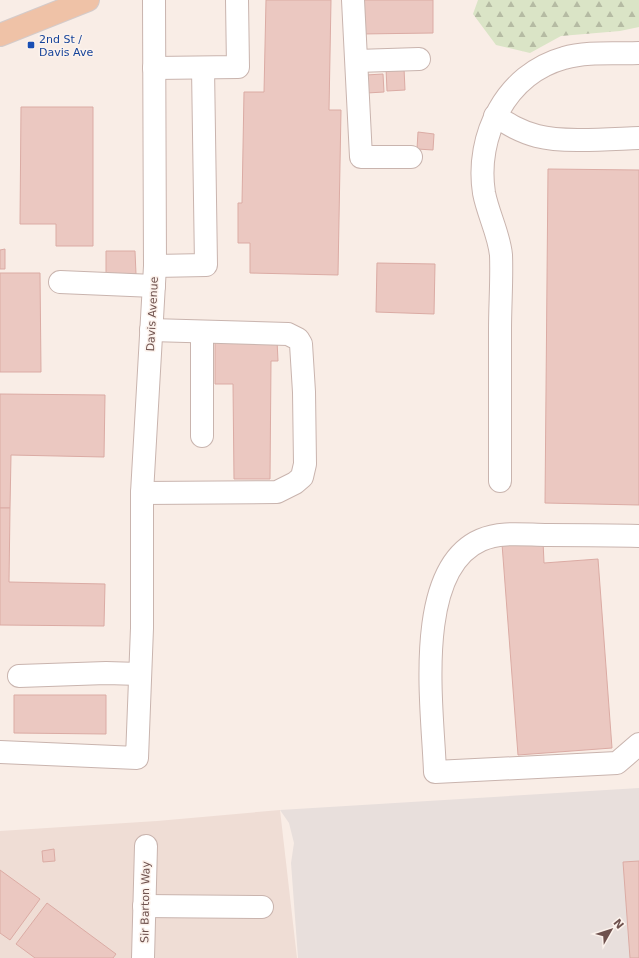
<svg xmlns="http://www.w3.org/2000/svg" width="639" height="958" font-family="'DejaVu Sans',sans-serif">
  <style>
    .residential { fill: #efddd5 }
    .industrial { fill: #e8dfdc }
    .forest { fill: url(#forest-firs) }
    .building { fill: #ebc8c1; stroke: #dbaba4 }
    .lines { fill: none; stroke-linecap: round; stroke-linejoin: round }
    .minor-casing { stroke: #c9b4ae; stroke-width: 24 }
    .major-casing { stroke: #d4cbca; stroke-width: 24 }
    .minor { stroke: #fff; stroke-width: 22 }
    .major { stroke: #efc2a7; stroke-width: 22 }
    .transit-dot { fill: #1a4fb4; stroke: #fcf2ec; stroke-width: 1.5 }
    .labels { text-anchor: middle; stroke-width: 3; stroke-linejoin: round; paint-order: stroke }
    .transit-label { font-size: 11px; fill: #164399; stroke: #fcf2ec; text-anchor: start }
    .street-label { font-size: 11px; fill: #6f524e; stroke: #fcf2ec }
  </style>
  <defs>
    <pattern id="forest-firs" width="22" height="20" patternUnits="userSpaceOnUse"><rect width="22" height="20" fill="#dae4c6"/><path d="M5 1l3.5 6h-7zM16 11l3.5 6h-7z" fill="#b5bba3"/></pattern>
  </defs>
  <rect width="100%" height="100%" fill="#f9ede6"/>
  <path class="residential" d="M280 810 297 958H0V831L157 821Z"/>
  <path class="industrial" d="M639 788V958H298L291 863 294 843 289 823 280 810Z"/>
  <path class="forest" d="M478 0H639V27L620 31 561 36 530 53 496 45 473 14Z"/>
  <g class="building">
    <path d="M266 0H331L329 110H341L338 275 250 273V243H238V203H242L244 92H264Z"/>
    <path d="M359 0H433V33L360 34Z"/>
    <path d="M386 68H404L405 90 387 91Z"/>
    <path d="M383 74 384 92 367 93 366 75Z"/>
    <path d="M21 107H93V246H56V224H20Z"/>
    <path d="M418 132 434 134 433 150 417 149Z"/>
    <path d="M548 169 639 170V505L545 503Z"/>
    <path d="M5 249V269H0V250Z"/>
    <path d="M106 251H135L136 274 106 275Z"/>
    <path d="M377 263 435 264 434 314 376 312Z"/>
    <path d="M0 273H40L41 372H0Z"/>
    <path d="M215 339 277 340 278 361H271L270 479H234L233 384H215Z"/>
    <path d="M0 394 105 395 104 457 11 455 10 508H0Z"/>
    <path d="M0 508H10L9 582 105 584 104 626 0 625Z"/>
    <path d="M543 541 544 563 598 559 612 748 518 755 502 544Z"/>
    <path d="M14 695H106V734L14 733Z"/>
    <path d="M54 849 55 861 43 862 42 851Z"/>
    <path d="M639 861V958H630L623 862Z"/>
    <path d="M0 870 40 899 10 940 0 933Z"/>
    <path d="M47 903 116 954 113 958H35L16 944Z"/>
  </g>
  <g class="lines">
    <g class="minor-casing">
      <g id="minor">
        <path d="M353 0 361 157H411"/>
        <path d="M357 61 419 59"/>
        <path d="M154 68 238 67 237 0"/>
        <path d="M495 116C508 124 521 132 537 136 564 143 610 139 639 138"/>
        <path d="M155 266 206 265 203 68"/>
        <path d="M60 282 154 286"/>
        <path d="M202 436V332"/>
        <path d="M500 481C500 431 500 380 500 330 500 305 502 279 501 255 499 234 488 214 484 193 475 136 506 74 564 58 587 51 615 54 639 53"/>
        <path d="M142 493 277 492 295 483 302 477 305 464 304 392 301 344 298 339 288 334 151 330"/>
        <path d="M639 536C609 535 578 535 548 535 526 535 501 531 481 540 412 570 433 711 435 772L617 763 639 744"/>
        <path d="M19 676 106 673 140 674"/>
        <path d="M0 752 137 758 142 628V493L155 266 154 0"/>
        <path d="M144 906 262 907"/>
        <path d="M143 958 146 846"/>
      </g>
    </g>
    <g class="major-casing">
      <path id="major" d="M0 35 88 0"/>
    </g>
    <use href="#minor" class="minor"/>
    <use href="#major" class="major"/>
  </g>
  <rect class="transit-dot" x="27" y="41" width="8" height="8" rx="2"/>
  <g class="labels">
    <g class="transit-label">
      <text x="39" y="43">2nd St /<tspan x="39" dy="13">Davis Ave</tspan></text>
    </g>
    <g class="street-label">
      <text transform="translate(152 314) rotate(-87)" y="4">Davis Avenue</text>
      <text transform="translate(145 902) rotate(-89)" y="4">Sir Barton Way</text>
    </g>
  </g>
  <g transform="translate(611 930) rotate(51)" stroke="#fcf2ec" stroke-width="3" paint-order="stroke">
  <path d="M0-3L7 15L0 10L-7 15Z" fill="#6f524e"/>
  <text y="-6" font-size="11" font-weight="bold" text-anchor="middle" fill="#6f524e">N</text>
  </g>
</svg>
